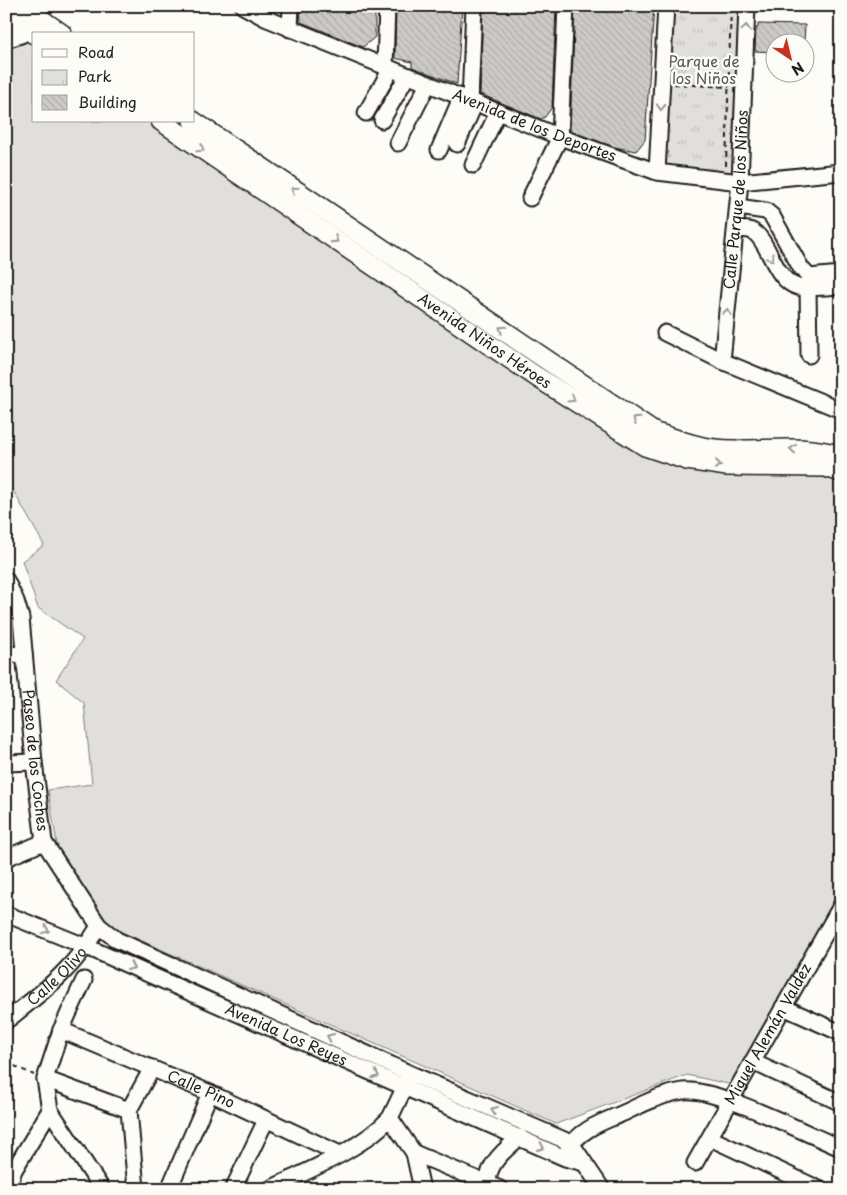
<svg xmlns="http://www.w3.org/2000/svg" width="847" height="1195" font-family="'Playpen Sans',sans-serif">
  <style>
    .green { fill: #e0dfdb; stroke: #7e7e7c }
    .park { fill: url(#park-tufts); stroke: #7e7e7c }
    .building { fill: url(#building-back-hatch); stroke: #1c1c1c }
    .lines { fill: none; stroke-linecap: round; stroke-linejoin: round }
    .minor-casing { stroke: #1c1c1c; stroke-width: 19 }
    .major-casing { stroke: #1c1c1c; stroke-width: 22 }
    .path { stroke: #1c1c1c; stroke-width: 2; stroke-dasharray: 5 4; stroke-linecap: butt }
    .minor { stroke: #fdfcf7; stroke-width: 15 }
    .major { stroke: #fdfcf7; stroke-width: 19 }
    .oneway { stroke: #989794 }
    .labels { text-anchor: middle; stroke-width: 5; stroke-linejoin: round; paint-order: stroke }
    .park-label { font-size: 15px; fill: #575655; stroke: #fdfcf7 }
    .street-label { font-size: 15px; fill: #1c1c1c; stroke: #fdfcf7 }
  </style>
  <defs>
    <pattern id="park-tufts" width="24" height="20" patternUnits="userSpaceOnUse" patternTransform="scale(1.25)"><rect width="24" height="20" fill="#e0dfdb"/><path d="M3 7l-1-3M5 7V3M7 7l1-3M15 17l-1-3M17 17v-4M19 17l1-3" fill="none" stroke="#c0bfbb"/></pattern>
    <pattern id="building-back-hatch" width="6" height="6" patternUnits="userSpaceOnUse" patternTransform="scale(1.25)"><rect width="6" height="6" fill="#cccbc8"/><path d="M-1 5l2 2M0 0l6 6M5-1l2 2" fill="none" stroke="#afaeab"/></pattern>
  </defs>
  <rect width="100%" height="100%" fill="#fdfcf7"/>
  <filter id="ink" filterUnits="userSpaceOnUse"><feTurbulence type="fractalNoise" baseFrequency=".02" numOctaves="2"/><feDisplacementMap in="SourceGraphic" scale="10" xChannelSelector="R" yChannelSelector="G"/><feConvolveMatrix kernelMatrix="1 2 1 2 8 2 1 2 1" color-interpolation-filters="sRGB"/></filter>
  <g filter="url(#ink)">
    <path class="green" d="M6 24 34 43V121H149L628 448C650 457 673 468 697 471 745 477 793 467 841 482V890L733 1085 687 1075 556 1124 117 930 103 921 58 850 48 790 92 784 84 703 56 680 83 639 38 608 22 561 44 545 6 478Z"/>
    <path class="park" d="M667 6H746L739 180 660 169Z"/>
    <g class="building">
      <path d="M300 6H375V37L363 47 301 22Z"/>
      <path d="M396 6H462L457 84 412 67V62L395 58Z"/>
      <path d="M483 6H556L552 107 545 117 541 119 480 94Z"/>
      <path d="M575 6H654L645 140 636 151 614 147 570 131Z"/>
      <path d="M758 24 805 25 804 42H774V52L755 51 756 28H758Z"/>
    </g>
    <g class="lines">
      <g class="minor-casing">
        <g id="minor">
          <path id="s1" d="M243 6 265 18 560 137 657 172 740 182 841 172"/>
          <path d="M290 29 291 6"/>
          <path d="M6 40 21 35 32 20"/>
          <path d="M385 67 387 6"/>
          <path d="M470 101 474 6"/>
          <path d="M366 113 391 69"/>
          <path d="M382 120 407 76"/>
          <path d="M398 143 428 84"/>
          <path d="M457 144 475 103"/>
          <path d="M439 150 461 98"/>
          <path d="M473 165 498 112"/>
          <path d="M657 172 666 6"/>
          <path d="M530 198 560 137 566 6"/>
          <path d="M738 207 766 211 772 216 801 268 809 277 841 274"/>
          <path d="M736 229C741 230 748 229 752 231 769 239 774 281 798 287 812 289 827 287 841 286"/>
          <path d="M808 287 809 355"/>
          <path d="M665 333 722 361 841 410"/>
          <path id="s2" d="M722 361 740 182 747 6"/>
          <path id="s3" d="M6 580 16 601 21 618 34 762 44 842 99 926 117 940 411 1074 571 1143 602 1189"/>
          <path d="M6 655 24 654"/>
          <path d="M6 763 34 762"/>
          <path d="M6 858 44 842"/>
          <path id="s4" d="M6 914 87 947 565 1158 584 1163"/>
          <path d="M84 980 61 1030 45 1079 50 1110 102 1189"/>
          <path d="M783 1007 841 1033"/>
          <path id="s5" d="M6 1021C45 990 73 970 99 926"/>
          <path id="s6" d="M61 1030 210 1093 340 1154"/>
          <path d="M753 1062 841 1103"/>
          <path d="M409 1078 390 1118 414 1153 422 1189"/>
          <path d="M45 1079 129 1110"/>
          <path d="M710 1138 819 1189"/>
          <path d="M567 1152C576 1132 599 1123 619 1115 639 1106 661 1094 683 1091 716 1087 806 1134 841 1148"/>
          <path d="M414 1153 500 1189"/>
          <path id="s7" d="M695 1163 841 906"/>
          <path d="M8 1189 14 1170 50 1110"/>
          <path d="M136 1189 129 1110 152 1068"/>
          <path d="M169 1189 210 1093"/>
          <path d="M233 1189 266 1120"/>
          <path d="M270 1189C310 1169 359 1151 390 1118"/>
          <path d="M490 1189C482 1167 506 1149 520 1137"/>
        </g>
      </g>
      <g class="major-casing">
        <g id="major">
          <path d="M22 6 62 34"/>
          <path d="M6 15 34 34"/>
          <path id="s8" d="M161 121 537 377 645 446 687 460 727 466 826 467 841 472"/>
          <path d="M193 121 655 433C671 437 687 444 703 447 748 456 796 441 841 456"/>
        </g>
      </g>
      <g class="path">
        <path d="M674 84 729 87"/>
        <path d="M726 166 731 6"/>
        <path d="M6 1062 34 1075"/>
      </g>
      <use href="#minor" class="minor"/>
      <use href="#major" class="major"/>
    </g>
    <defs><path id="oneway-chevron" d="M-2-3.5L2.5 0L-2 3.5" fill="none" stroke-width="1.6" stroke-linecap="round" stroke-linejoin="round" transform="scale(1.25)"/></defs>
    <g class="oneway">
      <use href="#oneway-chevron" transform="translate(746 28) rotate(-88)"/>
      <use href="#oneway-chevron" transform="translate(661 107) rotate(93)"/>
      <use href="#oneway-chevron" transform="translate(201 149) rotate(34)"/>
      <use href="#oneway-chevron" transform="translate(294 190) rotate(-146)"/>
      <use href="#oneway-chevron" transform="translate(335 240) rotate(34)"/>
      <use href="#oneway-chevron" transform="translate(771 258) rotate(58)"/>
      <use href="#oneway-chevron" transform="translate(727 312) rotate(-84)"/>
      <use href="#oneway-chevron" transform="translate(502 329) rotate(-146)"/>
      <use href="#oneway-chevron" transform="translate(572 399) rotate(32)"/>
      <use href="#oneway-chevron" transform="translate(636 420) rotate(-146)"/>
      <use href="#oneway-chevron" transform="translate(793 449) rotate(-175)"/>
      <use href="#oneway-chevron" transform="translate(718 465) rotate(8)"/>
      <use href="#oneway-chevron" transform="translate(46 930) rotate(22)"/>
      <use href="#oneway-chevron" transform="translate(131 967) rotate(24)"/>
      <use href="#oneway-chevron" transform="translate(330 1037) rotate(-156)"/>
      <use href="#oneway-chevron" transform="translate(376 1075) rotate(24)"/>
      <use href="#oneway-chevron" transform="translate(494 1110) rotate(-157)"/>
      <use href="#oneway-chevron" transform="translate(541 1147) rotate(25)"/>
    </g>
  </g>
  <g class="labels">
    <g class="park-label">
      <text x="704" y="67">Parque de<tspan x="704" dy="17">los Niños</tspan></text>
    </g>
    <g class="street-label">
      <text dy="5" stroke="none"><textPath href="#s1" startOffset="315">Avenida de los Deportes</textPath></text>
      <text dy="5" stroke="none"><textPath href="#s2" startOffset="162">Calle Parque de los Niños</textPath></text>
      <text dy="5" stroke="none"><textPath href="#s8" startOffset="391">Avenida Niños Héroes</textPath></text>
      <text dy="5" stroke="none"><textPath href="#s3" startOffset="184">Paseo de los Coches</textPath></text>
      <text dy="5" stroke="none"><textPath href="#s5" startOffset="68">Calle Olivo</textPath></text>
      <text dy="5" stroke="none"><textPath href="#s4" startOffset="305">Avenida Los Reyes</textPath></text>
      <text dy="5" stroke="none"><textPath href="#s7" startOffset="148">Miguel Alemán Valdéz</textPath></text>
      <text dy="5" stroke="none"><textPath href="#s6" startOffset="152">Calle Pino</textPath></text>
    </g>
  </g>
  <rect width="847" height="1195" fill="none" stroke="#fdfcf7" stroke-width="25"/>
  <rect x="12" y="12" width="822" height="1170" fill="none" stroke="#1c1c1c" stroke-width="2" filter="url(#ink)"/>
  <rect x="32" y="32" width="162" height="90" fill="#fdfcf7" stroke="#a3a29f"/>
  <rect x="42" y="49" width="25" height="8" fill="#fdfcf7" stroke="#a3a29f"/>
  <text x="78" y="58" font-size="15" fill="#1c1c1c">Road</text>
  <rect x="42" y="70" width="25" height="15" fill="url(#park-tufts)" stroke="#a3a29f"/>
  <text x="78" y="82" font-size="15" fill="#1c1c1c">Park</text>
  <rect x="42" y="95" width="25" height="15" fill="url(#building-back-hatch)" stroke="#a3a29f"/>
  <text x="78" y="108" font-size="15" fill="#1c1c1c">Building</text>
  <g transform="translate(790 58) rotate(145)"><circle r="24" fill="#fdfcf7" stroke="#a3a29f"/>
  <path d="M0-4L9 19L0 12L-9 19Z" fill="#c8321e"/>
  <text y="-8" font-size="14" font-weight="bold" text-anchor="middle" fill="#1c1c1c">N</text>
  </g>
</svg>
